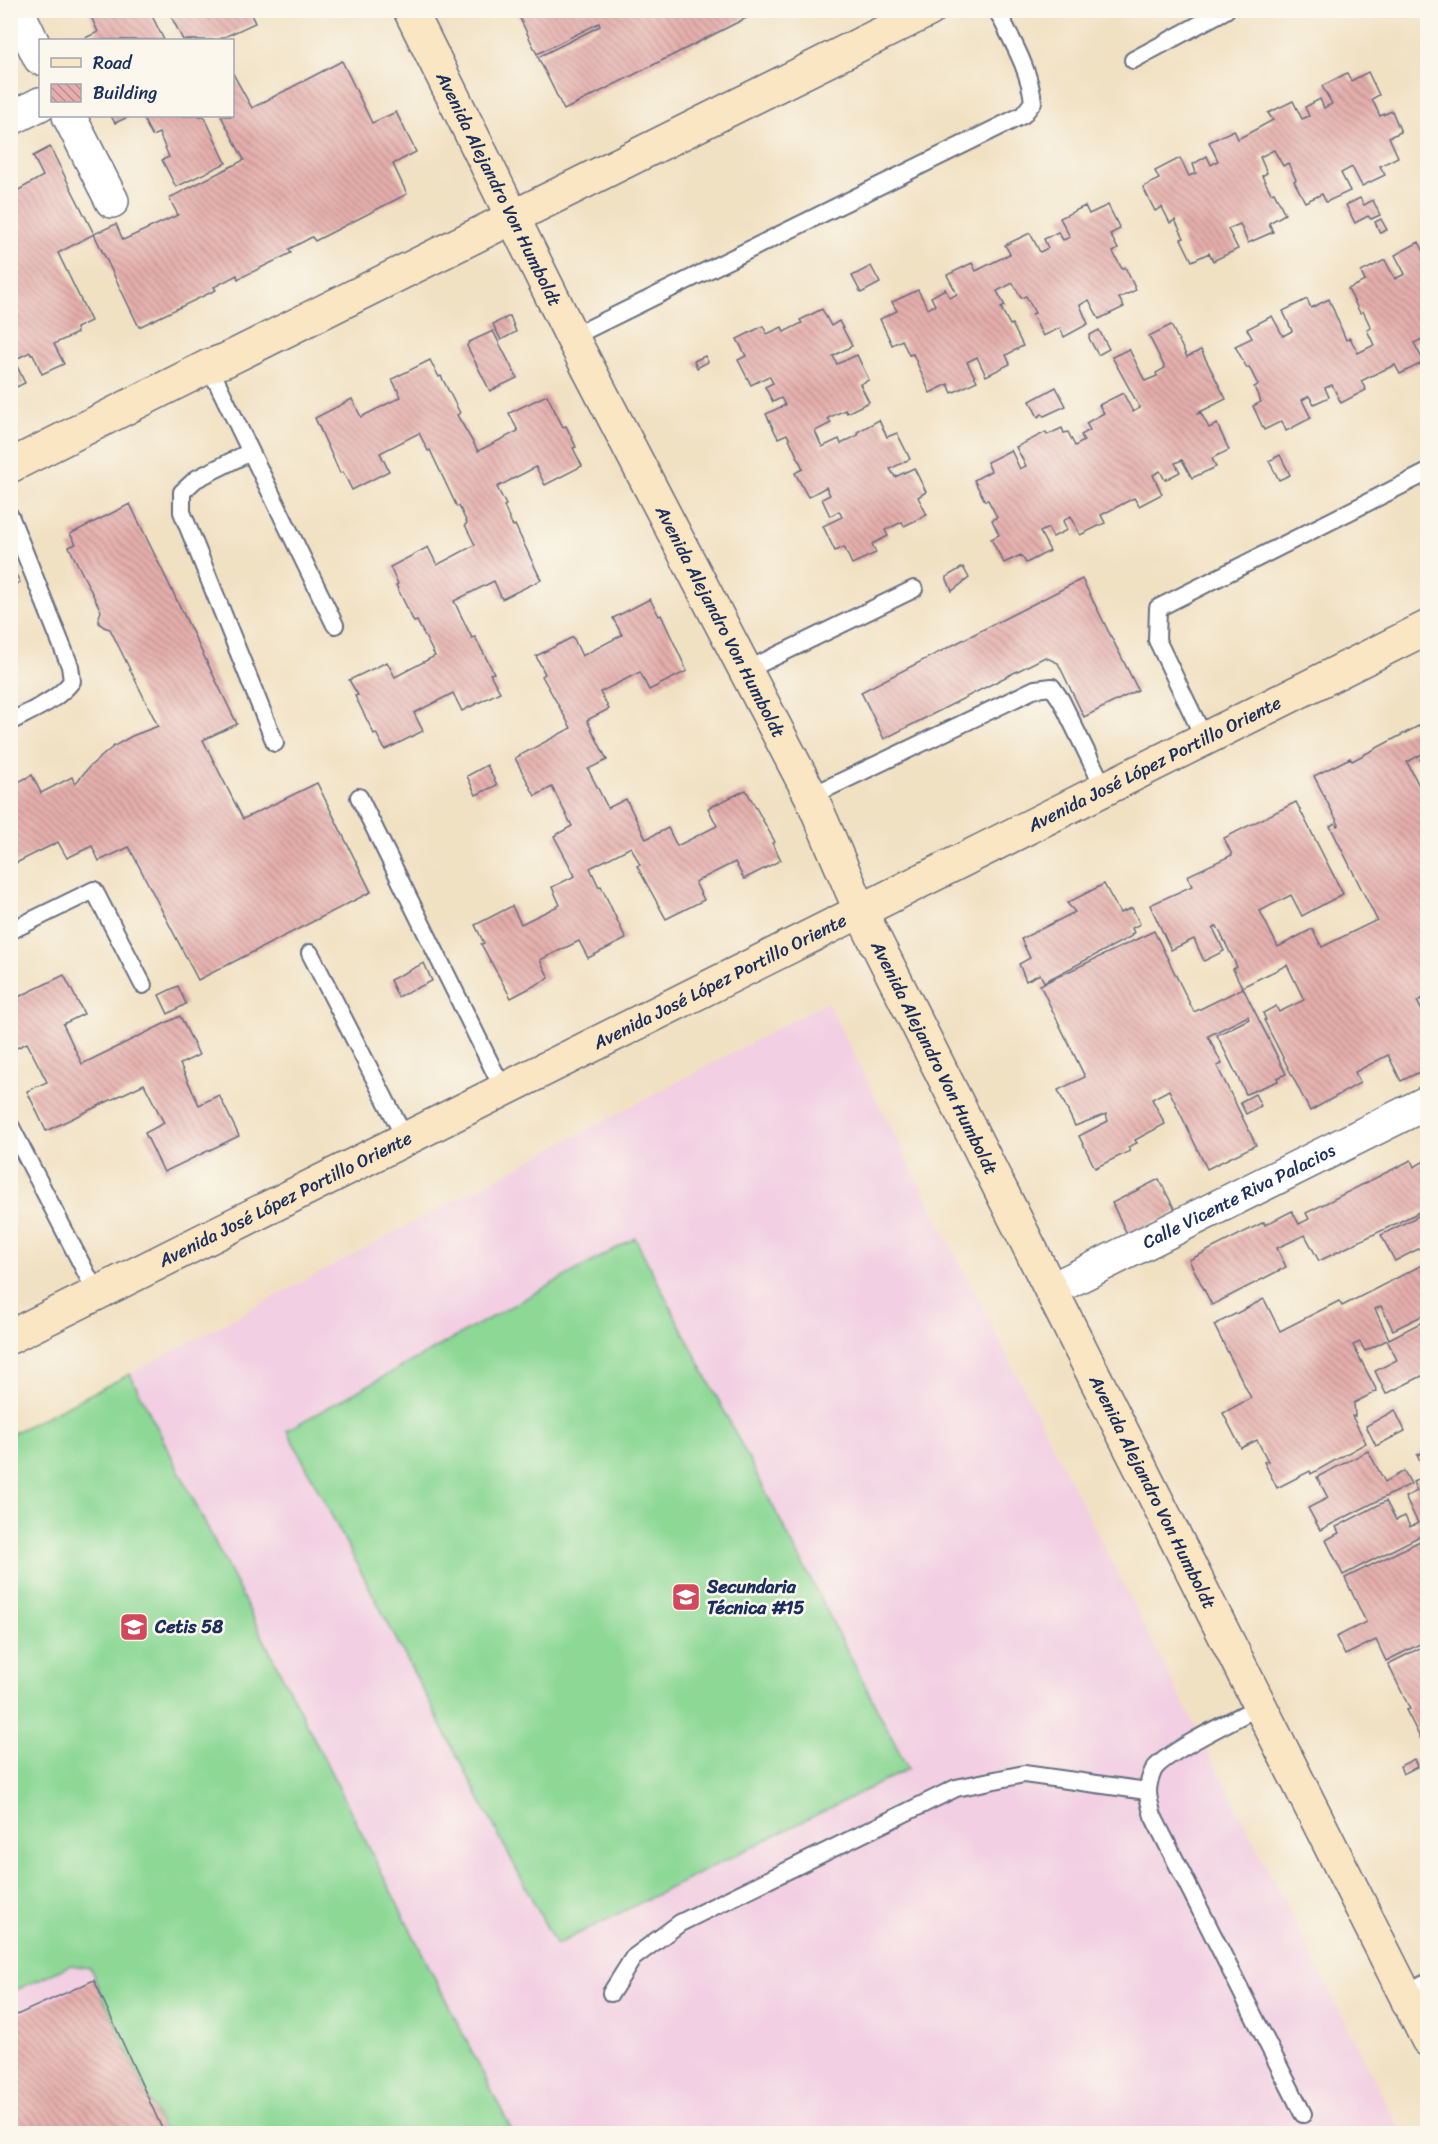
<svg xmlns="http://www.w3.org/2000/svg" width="1438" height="2144" font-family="Sriracha,sans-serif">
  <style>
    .built { fill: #f2cfe2 }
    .grass { fill: #8dd895; stroke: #54847a; stroke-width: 1.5 }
    .building { fill: url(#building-back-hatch) }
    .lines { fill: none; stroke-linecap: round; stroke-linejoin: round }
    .lane-casing { stroke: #666d81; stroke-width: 20 }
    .street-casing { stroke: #666d81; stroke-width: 36 }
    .secondary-casing { stroke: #666d81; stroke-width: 36 }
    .lane { stroke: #fff; stroke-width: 16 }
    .street { stroke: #fff; stroke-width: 33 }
    .secondary { stroke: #fbe6c4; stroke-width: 33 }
    .labels { text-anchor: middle; stroke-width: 5; stroke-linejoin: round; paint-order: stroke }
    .street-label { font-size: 18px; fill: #1b2f5e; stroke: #fbf7ec }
    .poi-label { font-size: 18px; font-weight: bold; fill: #1b2f5e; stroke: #fbf7ec; text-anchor: start }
  </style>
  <defs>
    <pattern id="building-back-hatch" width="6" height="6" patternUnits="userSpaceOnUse" patternTransform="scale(1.5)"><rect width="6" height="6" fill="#e5aeac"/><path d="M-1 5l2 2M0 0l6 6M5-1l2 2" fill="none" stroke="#b98e8f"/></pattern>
  </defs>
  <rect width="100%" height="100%" fill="#fbf7ec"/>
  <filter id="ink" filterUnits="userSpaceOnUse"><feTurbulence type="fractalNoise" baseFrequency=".0167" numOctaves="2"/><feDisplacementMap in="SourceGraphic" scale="12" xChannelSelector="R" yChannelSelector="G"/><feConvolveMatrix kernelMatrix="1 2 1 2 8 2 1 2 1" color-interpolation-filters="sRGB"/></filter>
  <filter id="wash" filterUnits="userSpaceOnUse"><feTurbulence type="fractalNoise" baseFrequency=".008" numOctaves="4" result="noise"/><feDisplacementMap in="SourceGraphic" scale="24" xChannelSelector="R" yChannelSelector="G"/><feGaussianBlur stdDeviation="1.35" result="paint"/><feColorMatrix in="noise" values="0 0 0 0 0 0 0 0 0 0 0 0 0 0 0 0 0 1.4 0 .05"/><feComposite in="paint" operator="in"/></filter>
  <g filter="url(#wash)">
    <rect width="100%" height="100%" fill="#f1e1c3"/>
    <path class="built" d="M827 1002 1402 2133 11 2134V1434L130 1374Z"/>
    <g class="grass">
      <path d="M635 1238 908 1769 556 1945 287 1430Z"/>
      <path d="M130 1374 513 2133H164L90 1968 71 1965 11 1992V1434Z"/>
    </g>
    <g id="blocks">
      <g class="building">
        <path d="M88 10H149L164 40H81L98 32Z"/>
        <path d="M181 10H249L255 23 218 40H183L171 16Z"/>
        <path d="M516 10H762L564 110 538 57 600 26 599 23 537 54Z"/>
        <path d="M342 61 372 123 396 112 416 152 393 164 407 194 315 241 312 237 289 249 291 253 238 279 237 275 214 287 216 290 139 327 94 234 116 224 123 240 178 215 169 198 244 160 221 116H232V72L252 108Z"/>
        <path d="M1368 72 1379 95 1372 99 1380 116 1392 111 1401 132 1389 137 1398 157 1380 166 1385 175 1362 186 1352 167 1341 173 1350 191 1326 202 1322 194 1305 202 1294 181 1296 180 1288 163 1283 166 1274 150 1260 157 1267 173 1262 176 1271 193 1274 192 1285 214 1269 223 1273 232 1248 243 1240 224 1228 229 1238 249 1213 261 1209 253 1192 261 1181 239 1184 238 1175 220 1170 223 1162 207 1155 211 1143 187 1159 179 1155 171 1180 158 1189 176 1196 173 1193 164 1207 156 1211 165 1218 161 1209 142 1234 130 1238 139 1273 120 1268 113 1293 101 1302 119 1309 116 1305 107 1320 99 1324 108 1332 104 1322 86 1347 73 1351 81Z"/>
        <path d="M111 116H130L115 123Z"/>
        <path d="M142 116H204L226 163 176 187 162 160 169 157 159 133 152 136Z"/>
        <path d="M50 147 94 234 58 253 91 321 76 328 77 333 54 344 64 364 42 374 33 354 31 355 30 352 14 360 25 383 10 390V195L43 176 33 156Z"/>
        <path d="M1360 198 1364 205 1373 200 1380 215 1371 219 1368 216 1355 223 1346 205Z"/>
        <path d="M1108 205 1120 229 1110 234 1118 249 1113 252 1122 269 1125 267 1136 290 1119 298 1124 307 1099 319 1089 300 1080 305 1088 324 1064 337 1060 328 1043 336 1032 314 1035 313 1026 296 1021 298 1013 283 997 291 1005 306 1001 308 1010 325 1012 324 1023 346 1006 355 1010 364 986 376 977 357 967 362 977 381 952 393 948 384 930 393 913 354 909 355 902 340 892 345 880 319 897 311 892 302 918 290 928 309 935 305 931 297 945 289 950 298 957 294 947 275 972 263 976 271 1010 254 1005 245 1030 233 1040 252 1048 248 1044 239 1058 232 1063 240 1070 237 1060 218 1085 206 1089 214Z"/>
        <path d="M1381 219 1387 230 1380 233 1375 222Z"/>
        <path d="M1419 242 1424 251 1428 249V350L1422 339 1414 343 1424 362 1400 374 1395 365 1377 373 1361 381 1366 390 1341 403 1332 385 1325 388 1329 397 1314 404 1309 396 1302 400 1311 418 1286 431 1282 421 1264 430 1253 406 1261 402 1254 387 1258 385 1249 367 1247 368 1235 346 1252 338 1247 329 1272 316 1283 336 1292 331 1283 311 1307 299 1311 308 1329 299 1346 340 1350 338 1358 353 1374 345 1367 330 1371 328 1363 311 1360 313 1348 289 1365 281 1361 272 1385 260 1395 279 1405 274 1395 255Z"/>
        <path d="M871 266 880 283 861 293 852 276Z"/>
        <path d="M822 309 831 326 839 321 852 346 833 356 837 364 857 355 869 380 860 384 869 402 847 413 845 410 828 418 831 423 815 431 822 447 839 439 841 444 858 435 857 432 879 420 887 437 897 433 910 459 890 469 895 477 914 468 926 492 918 497 927 515 904 526 902 522 885 530 888 536 872 544 876 553 852 564 844 547 835 551 823 526 842 517 839 511 830 516 822 499 830 495 826 487 808 497 795 473 803 469 787 434 778 438 766 414 785 405 781 398 773 402 765 387 773 383 769 376 751 385 738 360 746 356 737 339 763 326 767 334 782 327 784 332 802 323 800 320Z"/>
        <path d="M510 316 516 332 501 340 493 324Z"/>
        <path d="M1171 325 1187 357 1201 350 1226 399 1196 414 1201 413 1209 428 1217 424 1229 450 1212 458 1216 467 1192 478 1182 460 1175 463 1180 472 1165 480 1160 471 1153 475 1162 494 1139 506 1134 498 1101 515 1105 523 1080 535 1071 516 1063 521 1067 530 1053 537 1048 528 1040 532 1050 551 1026 563 1021 555 1004 563 991 539 999 535 992 520 997 517 988 500 985 501 974 480 991 471 987 462 1011 450 1020 469 1026 466 1016 447 1046 432 1047 435 1062 428 1064 433 1068 432 1075 446 1084 441 1081 435 1090 430 1086 423 1104 413 1099 405 1123 393 1133 412 1140 408 1112 357 1129 349 1145 381 1157 376 1156 373 1165 368 1149 336Z"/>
        <path d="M1099 330 1109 349 1098 355 1089 338 1090 335Z"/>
        <path d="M493 331 517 378 490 391 467 346 469 342Z"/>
        <path d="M705 356 708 362 697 368 694 361Z"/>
        <path d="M430 360 439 377 441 376 460 413 457 415 478 451 518 431 509 413 547 395 563 427 566 426 576 447 573 448 582 466 545 485 536 467 497 487 506 505 504 506 511 523 513 526 515 525 541 580 502 599 494 581 454 601 472 638 475 637 494 673 490 674 500 692 462 711 453 693 414 713 423 731 385 750 376 733 374 734 355 696 358 695 349 680 387 662 395 677 435 656 417 621 414 622 396 585 398 584 390 567 428 547 437 565 475 545 465 525 467 523 459 506 457 507 430 450 428 451 419 433 380 453 389 471 352 490 343 472 340 473 315 418 352 399 361 417 401 397 392 379Z"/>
        <path d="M1056 387 1066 406 1044 416 1042 414 1038 417 1030 401Z"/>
        <path d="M1280 455 1290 475 1279 480 1269 461Z"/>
        <path d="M130 504 237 724 203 740 243 819 317 783 371 892 198 980 129 847 99 861 92 846 67 858 58 842 10 866V786L32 775 41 793 72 777 75 784 89 767 114 746 132 736 158 726 110 629 104 627 99 623V617L101 611 69 547 76 544 70 534Z"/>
        <path d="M963 567 969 578 952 591 946 577Z"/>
        <path d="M14 571 20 582 10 587V573Z"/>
        <path d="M1082 579 1138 690 1084 717 1058 663 1045 657 884 739 861 692Z"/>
        <path d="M650 599 659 616 661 615 687 671 649 690 640 672 600 692 609 709 587 720 607 760 588 769 608 808 626 799 646 839 668 828 677 846 717 826 708 808 746 790 775 842 772 843 781 860 744 879 735 862 695 882 704 900 666 919 637 866 640 865 631 847 590 868 599 887 601 886 626 939 588 958 579 941 540 960 549 978 511 998 481 944 484 943 475 925 512 906 521 924 560 905 552 887 575 876 554 836 572 826 552 787 535 796 515 758 571 728 542 676 545 674 536 656 573 637 582 656 622 635 613 618Z"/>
        <path d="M1428 721V751L1407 762 1428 803V996L1417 1001 1428 1022V1068L1401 1081 1388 1055 1355 1072 1360 1083 1310 1111 1264 1020H1266L1263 1013 1276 1006 1279 1012 1304 1000 1287 965 1242 987 1233 969 1237 967 1217 926 1213 928 1224 951 1204 961 1194 939 1171 950 1150 905 1192 886 1187 876 1232 855 1224 838 1296 802 1343 894 1302 916 1291 895 1260 911 1278 947 1312 929 1322 947 1377 920 1330 826 1335 823 1337 826 1339 825 1314 776 1350 758 1352 761Z"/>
        <path d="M1428 756V773L1420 759Z"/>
        <path d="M487 765 497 785 476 795 467 776Z"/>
        <path d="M1104 884 1120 913 1132 908 1140 924 1132 928 1134 933 1131 934 1132 936 1044 982 1040 974 1026 981 1019 964 1030 958 1021 939 1075 912 1067 903Z"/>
        <path d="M1154 931 1194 1012 1243 988 1286 1074 1277 1078 1278 1081 1246 1094 1217 1035 1249 1019 1248 1016 1208 1036 1222 1064 1217 1066 1256 1145 1207 1169 1169 1090 1152 1099 1165 1124 1135 1140 1137 1143 1128 1147 1130 1151 1095 1168 1079 1136 1108 1121 1106 1114 1075 1126 1058 1090 1085 1077 1040 985Z"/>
        <path d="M424 963 432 981 398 997 390 980Z"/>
        <path d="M64 975 84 1014 63 1024 82 1064 180 1016 199 1055 180 1064 199 1105 219 1095 239 1136 164 1172 145 1133 164 1123 144 1084 46 1131 27 1091 47 1082 27 1043 10 1051V1001Z"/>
        <path d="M178 986 186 1004 168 1014 159 995Z"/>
        <path d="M1255 1094 1261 1106 1246 1114 1240 1102Z"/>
        <path d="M1428 1159V1208L1319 1261 1305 1235 1277 1248 1286 1267 1212 1305 1189 1260 1264 1222 1265 1225 1292 1211 1299 1224 1309 1219 1306 1213 1411 1160 1414 1167Z"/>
        <path d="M1159 1179 1176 1212 1128 1236 1112 1203Z"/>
        <path d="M1428 1211V1244L1395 1261 1381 1235Z"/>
        <path d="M1428 1262V1313L1393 1330 1381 1306 1375 1309 1389 1339 1428 1319V1373L1386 1394 1375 1371 1397 1360 1387 1340 1365 1351 1360 1342 1353 1345 1377 1391 1354 1403 1355 1416H1352L1366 1443 1311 1474 1310 1471 1277 1488 1264 1462 1268 1461 1257 1440 1241 1448 1223 1413 1251 1398 1214 1325 1264 1299 1280 1331 1339 1301 1342 1306Z"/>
        <path d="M1395 1410 1405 1431 1376 1446 1366 1426Z"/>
        <path d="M1428 1450V1532L1343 1575 1326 1540 1339 1533 1336 1527 1386 1501 1396 1520 1405 1516 1410 1527 1418 1523 1405 1497 1417 1491 1413 1482 1427 1476 1417 1455Z"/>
        <path d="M1368 1451 1385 1482 1404 1471 1411 1484 1320 1530 1308 1508 1328 1498 1317 1477Z"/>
        <path d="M1428 1537V1569L1426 1570 1428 1574V1640L1386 1661 1376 1640 1345 1655 1336 1637 1366 1622 1345 1578Z"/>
        <path d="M1428 1644V1753L1406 1710 1410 1709 1388 1664Z"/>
        <path d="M1414 1759 1417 1767 1403 1774 1400 1766Z"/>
        <path d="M94 1980 164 2133H10V2018Z"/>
      </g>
    </g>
  </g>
  <g filter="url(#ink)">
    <use href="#blocks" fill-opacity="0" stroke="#666d81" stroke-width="1.5"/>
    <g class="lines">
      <g class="lane-casing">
        <g id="lane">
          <path d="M1133 60 1226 10"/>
          <path d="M572 337 1023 115 1033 102C1030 70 1011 39 997 10"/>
          <path d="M209 366 335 625"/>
          <path d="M250 452 196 479 182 492V512L275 743"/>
          <path d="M10 516 70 666 72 681C57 701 32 710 10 722"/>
          <path d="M745 671 914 589"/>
          <path d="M1205 740 1157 640 1158 608 1428 472"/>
          <path d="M811 796 1035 689 1052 687 1061 700 1105 790"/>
          <path d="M359 797 504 1091"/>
          <path d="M10 931 94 890 143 985"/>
          <path d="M310 953 406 1140"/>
          <path d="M10 1125 97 1294"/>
          <path d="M1260 1706C1241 1716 1160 1755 1153 1771 1145 1789 1148 1798 1153 1816L1303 2114"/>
          <path d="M611 1993 633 1958 680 1923 956 1788 1024 1774 1147 1791"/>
        </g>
      </g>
      <g class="street-casing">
        <g id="street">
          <path d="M17 10 40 58"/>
          <path d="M69 116 112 201"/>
          <path d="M10 119 40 104"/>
          <path id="s1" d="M1051 1290 1428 1102"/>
          <path d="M1408 2001 1428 1991"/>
        </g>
      </g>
      <g class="secondary-casing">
        <g id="secondary">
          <path id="s2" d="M410 10 572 337 811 796 861 912 1428 2040"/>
          <path d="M10 466 209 366 226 360 929 10"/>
          <path id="s3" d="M10 1337 1428 627"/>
        </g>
      </g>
      <use href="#lane" class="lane"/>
      <use href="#street" class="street"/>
      <use href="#secondary" class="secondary"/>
    </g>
  </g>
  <defs>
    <g id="school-square" transform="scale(1.5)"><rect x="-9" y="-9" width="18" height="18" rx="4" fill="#d1495b" stroke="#fbf7ec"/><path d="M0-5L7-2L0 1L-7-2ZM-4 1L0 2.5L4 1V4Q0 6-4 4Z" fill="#fff"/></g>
  </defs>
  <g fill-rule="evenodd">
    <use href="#school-square" x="686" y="1597"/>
    <use href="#school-square" x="134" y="1627"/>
  </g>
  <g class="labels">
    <g class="street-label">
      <text dy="6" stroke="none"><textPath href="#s2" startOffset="200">Avenida Alejandro Von Humboldt</textPath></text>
      <text dy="6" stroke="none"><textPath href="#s2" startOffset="686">Avenida Alejandro Von Humboldt</textPath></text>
      <text dy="6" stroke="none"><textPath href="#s3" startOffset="1280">Avenida José López Portillo Oriente</textPath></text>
      <text dy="6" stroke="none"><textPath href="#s3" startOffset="794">Avenida José López Portillo Oriente</textPath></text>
      <text dy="6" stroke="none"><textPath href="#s2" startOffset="1172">Avenida Alejandro Von Humboldt</textPath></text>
      <text dy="6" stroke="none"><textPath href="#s1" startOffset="210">Calle Vicente Riva Palacios</textPath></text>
      <text dy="6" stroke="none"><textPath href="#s3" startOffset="308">Avenida José López Portillo Oriente</textPath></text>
      <text dy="6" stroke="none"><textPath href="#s2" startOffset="1658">Avenida Alejandro Von Humboldt</textPath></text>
    </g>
    <g class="poi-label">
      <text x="707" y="1593">Secundaria<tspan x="707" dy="21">Técnica #15</tspan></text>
      <text x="155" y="1633">Cetis 58</text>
    </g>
  </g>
  <rect width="1438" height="2144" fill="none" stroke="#fbf7ec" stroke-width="36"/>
  <rect x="39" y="39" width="195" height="78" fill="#fbf7ec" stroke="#a1a7b3" stroke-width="1.5"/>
  <rect x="51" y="58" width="30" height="9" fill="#fbe6c4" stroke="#a1a7b3" stroke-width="1.5"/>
  <text x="93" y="69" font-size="18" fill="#1b2f5e">Road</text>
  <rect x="51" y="84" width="30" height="18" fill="url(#building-back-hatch)" stroke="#a1a7b3" stroke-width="1.5"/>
  <text x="93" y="99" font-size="18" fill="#1b2f5e">Building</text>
</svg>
